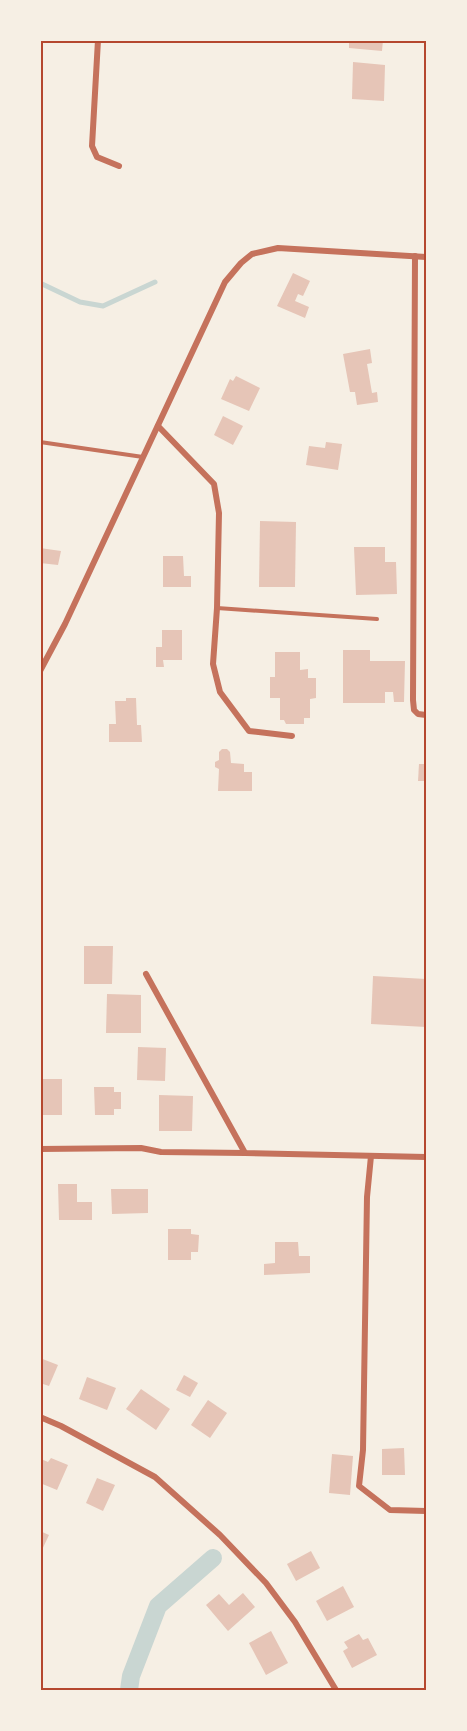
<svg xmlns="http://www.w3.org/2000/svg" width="467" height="1731" font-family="'Titillium Web',sans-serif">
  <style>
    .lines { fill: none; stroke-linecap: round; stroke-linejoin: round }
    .stream { stroke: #c9d6d2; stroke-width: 5 }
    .canal { stroke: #c9d6d2; stroke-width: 18 }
    .building { fill: #e6c5b7 }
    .service { stroke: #c5725c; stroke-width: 4 }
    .minor { stroke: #c5725c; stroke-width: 6 }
    .neatline { fill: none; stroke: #b5482f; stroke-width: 2 }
  </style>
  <rect width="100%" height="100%" fill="#f6efe4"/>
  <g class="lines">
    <path class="stream" d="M40 283 80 302 103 306 155 282"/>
    <path class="canal" d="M129 1690 131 1676 158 1606 213 1558"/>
  </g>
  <g class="building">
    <path d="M349 40H383L382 51 349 48Z"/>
    <path d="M353 62 385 65 384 101 352 99Z"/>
    <path d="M293 273 310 281 303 296 298 294 295 301 309 307 305 318 277 306Z"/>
    <path d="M370 349 372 363 367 364 372 393 377 392 378 402 357 405 355 392H350L343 354Z"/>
    <path d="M236 376 260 388 249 411 221 399 230 379 233 381Z"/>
    <path d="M223 416 243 426 233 445 214 435Z"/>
    <path d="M326 442 342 444 338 470 306 465 309 446 325 448Z"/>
    <path d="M260 521 296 522 295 587H259Z"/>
    <path d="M354 547H385V562H396L397 594 356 595Z"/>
    <path d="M40 548 61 551 58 565 40 563Z"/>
    <path d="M163 556H183L184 576H191V587H163Z"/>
    <path d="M162 630H182V660H163L164 667H156V647H162Z"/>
    <path d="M343 650H370V661H405L404 702H394L393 692H385V703H343Z"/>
    <path d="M275 652H300V670L308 669V678H316V698L310 699V718H304V724H286L284 720H280V698H270V677H275Z"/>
    <path d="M126 698H136L137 725H141L142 742H109V724H116L115 701H126Z"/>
    <path d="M222 749H227L230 752 231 763 244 764V772H252V791H218L219 769 215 767V762L219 760V752Z"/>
    <path d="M419 764H426V781H418Z"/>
    <path d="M84 946H113L112 984H84Z"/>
    <path d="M373 976 426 979V1027L371 1024Z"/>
    <path d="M107 994 141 995V1033H106Z"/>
    <path d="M138 1047 166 1048 165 1081 137 1080Z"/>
    <path d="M40 1079H62V1115H43V1097H40Z"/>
    <path d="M94 1087H114V1092H121V1109H114V1115H95Z"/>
    <path d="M159 1095 193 1096 192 1131H159Z"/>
    <path d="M58 1184H77V1202H92V1220H59Z"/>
    <path d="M111 1189H148V1213L112 1214Z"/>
    <path d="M168 1229H191V1234L199 1235 198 1252H191V1260H168Z"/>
    <path d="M275 1242H298L299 1256H310V1273L264 1275V1264L275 1263Z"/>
    <path d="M40 1358 58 1365 49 1386 40 1383Z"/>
    <path d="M184 1375 198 1383 190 1397 176 1390Z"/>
    <path d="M87 1377 116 1388 107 1410 79 1399Z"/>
    <path d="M141 1389 170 1409 156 1430 126 1409Z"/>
    <path d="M208 1400 227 1413 210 1438 191 1425Z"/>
    <path d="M404 1448 405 1475H382V1449Z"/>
    <path d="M332 1454 353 1456 350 1495 329 1493Z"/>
    <path d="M51 1458 68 1465 57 1490 40 1483V1461L41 1459 48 1462Z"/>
    <path d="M97 1478 115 1485 103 1511 86 1503Z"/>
    <path d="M40 1531 49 1535 40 1554Z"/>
    <path d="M311 1551 320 1568 296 1581 287 1564Z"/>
    <path d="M343 1586 354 1607 327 1621 316 1601Z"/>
    <path d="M243 1593 255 1607 228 1631 206 1605 219 1594 229 1605Z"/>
    <path d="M271 1631 288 1663 266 1675 249 1643Z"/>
    <path d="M359 1634 363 1640 368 1638 377 1655 352 1668 343 1651 348 1648 344 1642Z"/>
  </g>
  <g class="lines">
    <g class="service">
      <path d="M40 442 143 457"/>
      <path d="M217 608 377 619"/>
    </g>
    <g class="minor">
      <path d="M98 40 92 146 97 157 119 166"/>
      <path d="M415 256 413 700 414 710 418 714 426 715"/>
      <path d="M158 426 214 484 219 513 217 608 213 664 220 692 249 731 292 736"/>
      <path d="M40 671 65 624 225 282 241 263 252 254 278 248 426 257"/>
      <path d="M146 974 245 1153 426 1157"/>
      <path d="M40 1149 141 1148 161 1152 245 1153"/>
      <path d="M371 1156 367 1197 363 1450 359 1486 390 1510 426 1511"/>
      <path d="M40 1417 61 1426 155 1477 220 1535 266 1583 295 1622 336 1690"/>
    </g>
  </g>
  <rect width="467" height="1731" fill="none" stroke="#f6efe4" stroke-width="84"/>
  <rect x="42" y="42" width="383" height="1647" class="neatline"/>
</svg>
